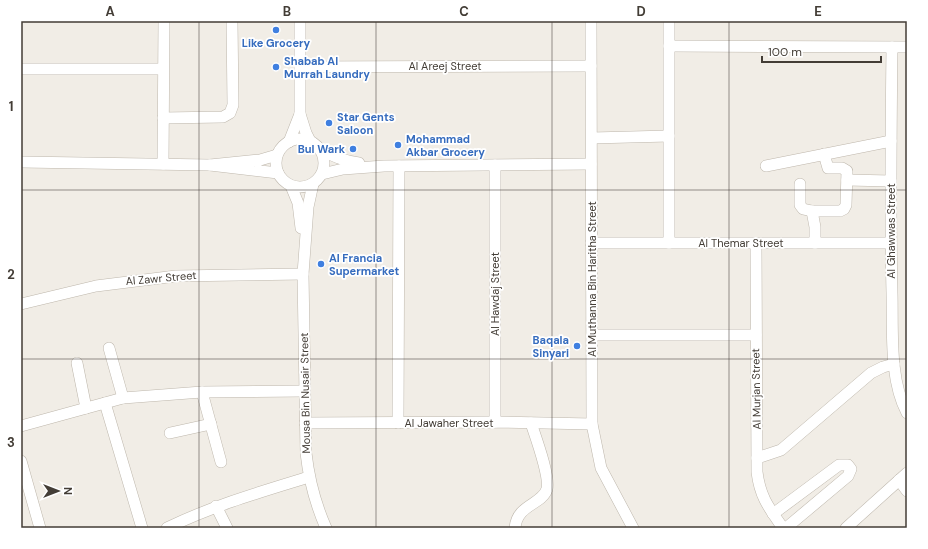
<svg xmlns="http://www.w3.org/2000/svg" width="928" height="549" font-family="'DM Sans',sans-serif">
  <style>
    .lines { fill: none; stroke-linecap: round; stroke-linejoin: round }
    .minor-casing { stroke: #beb7ac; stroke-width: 12 }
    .minor { stroke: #fff; stroke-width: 11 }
    .grid { fill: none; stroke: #433d36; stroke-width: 1; stroke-opacity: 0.55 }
    .shop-dot { fill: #3f7fe0; stroke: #fff; stroke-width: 1.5 }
    .labels { text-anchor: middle; stroke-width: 3.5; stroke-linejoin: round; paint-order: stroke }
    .shop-label { font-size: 11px; font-weight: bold; fill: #366cbe; stroke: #fff; text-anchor: start }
    .street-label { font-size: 11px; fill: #433d36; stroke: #fff }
    .neatline { fill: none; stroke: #433d36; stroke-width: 1.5 }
    .grid-label { font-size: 13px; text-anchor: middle; font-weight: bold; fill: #433d36 }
  </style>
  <rect width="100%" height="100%" fill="#f1ede6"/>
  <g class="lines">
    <g class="minor-casing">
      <g id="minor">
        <path d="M300 21V114L306 133 310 141"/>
        <path d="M591 21 592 424 601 468 633 528"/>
        <path d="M669 46 907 47"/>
        <path d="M892 47C891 129 890 211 892 293 893 331 889 379 907 413"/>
        <path d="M300 67 591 66"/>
        <path d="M21 69H163"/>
        <path d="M163 118 223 117 230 113 233 105 232 21"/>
        <path d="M592 138 669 136"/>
        <circle cx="300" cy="163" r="24"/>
        <path d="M289 142 300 114"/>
        <path d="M320 149C333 157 344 161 359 163"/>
        <path d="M277 155 260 160 210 165 278 173"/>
        <path d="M21 162 210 165"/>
        <path d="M163 164 164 21"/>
        <path d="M495 165V422"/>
        <path d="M766 166 891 141"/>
        <path d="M322 174 343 169 384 166 591 164"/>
        <path d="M847 180 891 181"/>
        <path d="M313 184 308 207 303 274 306 453C309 480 315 503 326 528"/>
        <path d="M800 184V205L803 209 812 211H840L844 209 846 205 847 171 842 168H828L824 154"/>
        <path d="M291 186 298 203 301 228"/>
        <path d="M812 211 815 227V243"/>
        <path d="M591 243H891"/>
        <path d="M669 243V21"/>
        <path d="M756 243 757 472C760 497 769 508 783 528"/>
        <path d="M21 304 96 286 176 276 303 274"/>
        <path d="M592 335H756"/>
        <path d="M109 348 123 398"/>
        <path d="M77 363 86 408"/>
        <path d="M202 392 221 462"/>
        <path d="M105 403 142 528"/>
        <path d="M305 423 495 422 592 424"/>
        <path d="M398 423 399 166"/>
        <path d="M21 426 123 398 202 392 304 391"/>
        <path d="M170 433 211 424"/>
        <path d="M757 458 781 450 871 373 883 367 894 364"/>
        <path d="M21 461 40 528"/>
        <path d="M899 480 907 491"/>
        <path d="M216 506 227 528"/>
        <path d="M773 514 839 465H848L851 469 848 476 786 528"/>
        <path d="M167 528C212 506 260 492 309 477"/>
        <path d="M515 528C517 504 542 505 547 489 550 476 536 438 531 423"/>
        <path d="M846 528 907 473"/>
      </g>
    </g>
    <use href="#minor" class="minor"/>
  </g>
  <path class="grid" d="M199 21V528M376 21V528M552 21V528M729 21V528M21 190H907M21 359H907"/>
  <g class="shop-dot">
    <circle cx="276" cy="30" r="4"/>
    <circle cx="276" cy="67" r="4"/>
    <circle cx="329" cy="123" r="4"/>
    <circle cx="398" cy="145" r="4"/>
    <circle cx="353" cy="149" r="4"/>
    <circle cx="321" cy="264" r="4"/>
    <circle cx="577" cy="346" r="4"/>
  </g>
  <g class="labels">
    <g class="shop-label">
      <text x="276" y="47" text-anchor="middle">Like Grocery</text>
      <text x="284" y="65">Shabab Al<tspan x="284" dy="13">Murrah Laundry</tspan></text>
      <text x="337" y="121">Star Gents<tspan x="337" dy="13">Saloon</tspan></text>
      <text x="406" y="143">Mohammad<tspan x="406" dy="13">Akbar Grocery</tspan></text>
      <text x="345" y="153" text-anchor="end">Bul Wark</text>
      <text x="329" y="262">Al Francia<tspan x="329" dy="13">Supermarket</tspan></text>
      <text x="569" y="344" text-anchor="end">Baqala<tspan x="569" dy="13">Sinyari</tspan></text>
    </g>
    <g class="street-label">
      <text x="445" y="70">Al Areej Street</text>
      <text transform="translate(891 231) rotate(-90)" y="4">Al Ghawwas Street</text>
      <text x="741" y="247">Al Themar Street</text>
      <text transform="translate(161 278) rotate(-5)" y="4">Al Zawr Street</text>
      <text transform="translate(592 279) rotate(-90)" y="4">Al Muthanna Bin Haritha Street</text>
      <text transform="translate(495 294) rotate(-90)" y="4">Al Hawdaj Street</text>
      <text transform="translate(756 389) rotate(-91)" y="4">Al Murjan Street</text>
      <text transform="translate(305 393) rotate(-91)" y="4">Mousa Bin Nusair Street</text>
      <text x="449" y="427">Al Jawaher Street</text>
    </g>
  </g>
  <rect width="928" height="549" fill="none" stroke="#ffffff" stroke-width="44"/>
  <g transform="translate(58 491) rotate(90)" stroke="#ffffff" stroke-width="3" paint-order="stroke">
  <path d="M0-3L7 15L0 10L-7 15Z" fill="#433d36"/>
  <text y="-6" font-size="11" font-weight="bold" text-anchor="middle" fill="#433d36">N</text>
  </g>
  <path d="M762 56v6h119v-6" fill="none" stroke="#433d36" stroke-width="2"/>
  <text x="768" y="56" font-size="12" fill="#433d36" stroke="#ffffff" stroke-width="3" paint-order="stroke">100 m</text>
  <rect x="22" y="22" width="884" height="505" class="neatline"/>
  <g class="grid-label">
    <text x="110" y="16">A</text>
    <text x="287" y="16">B</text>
    <text x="464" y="16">C</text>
    <text x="641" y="16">D</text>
    <text x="818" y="16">E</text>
    <text x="11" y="111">1</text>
    <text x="11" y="279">2</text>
    <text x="11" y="447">3</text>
  </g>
</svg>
